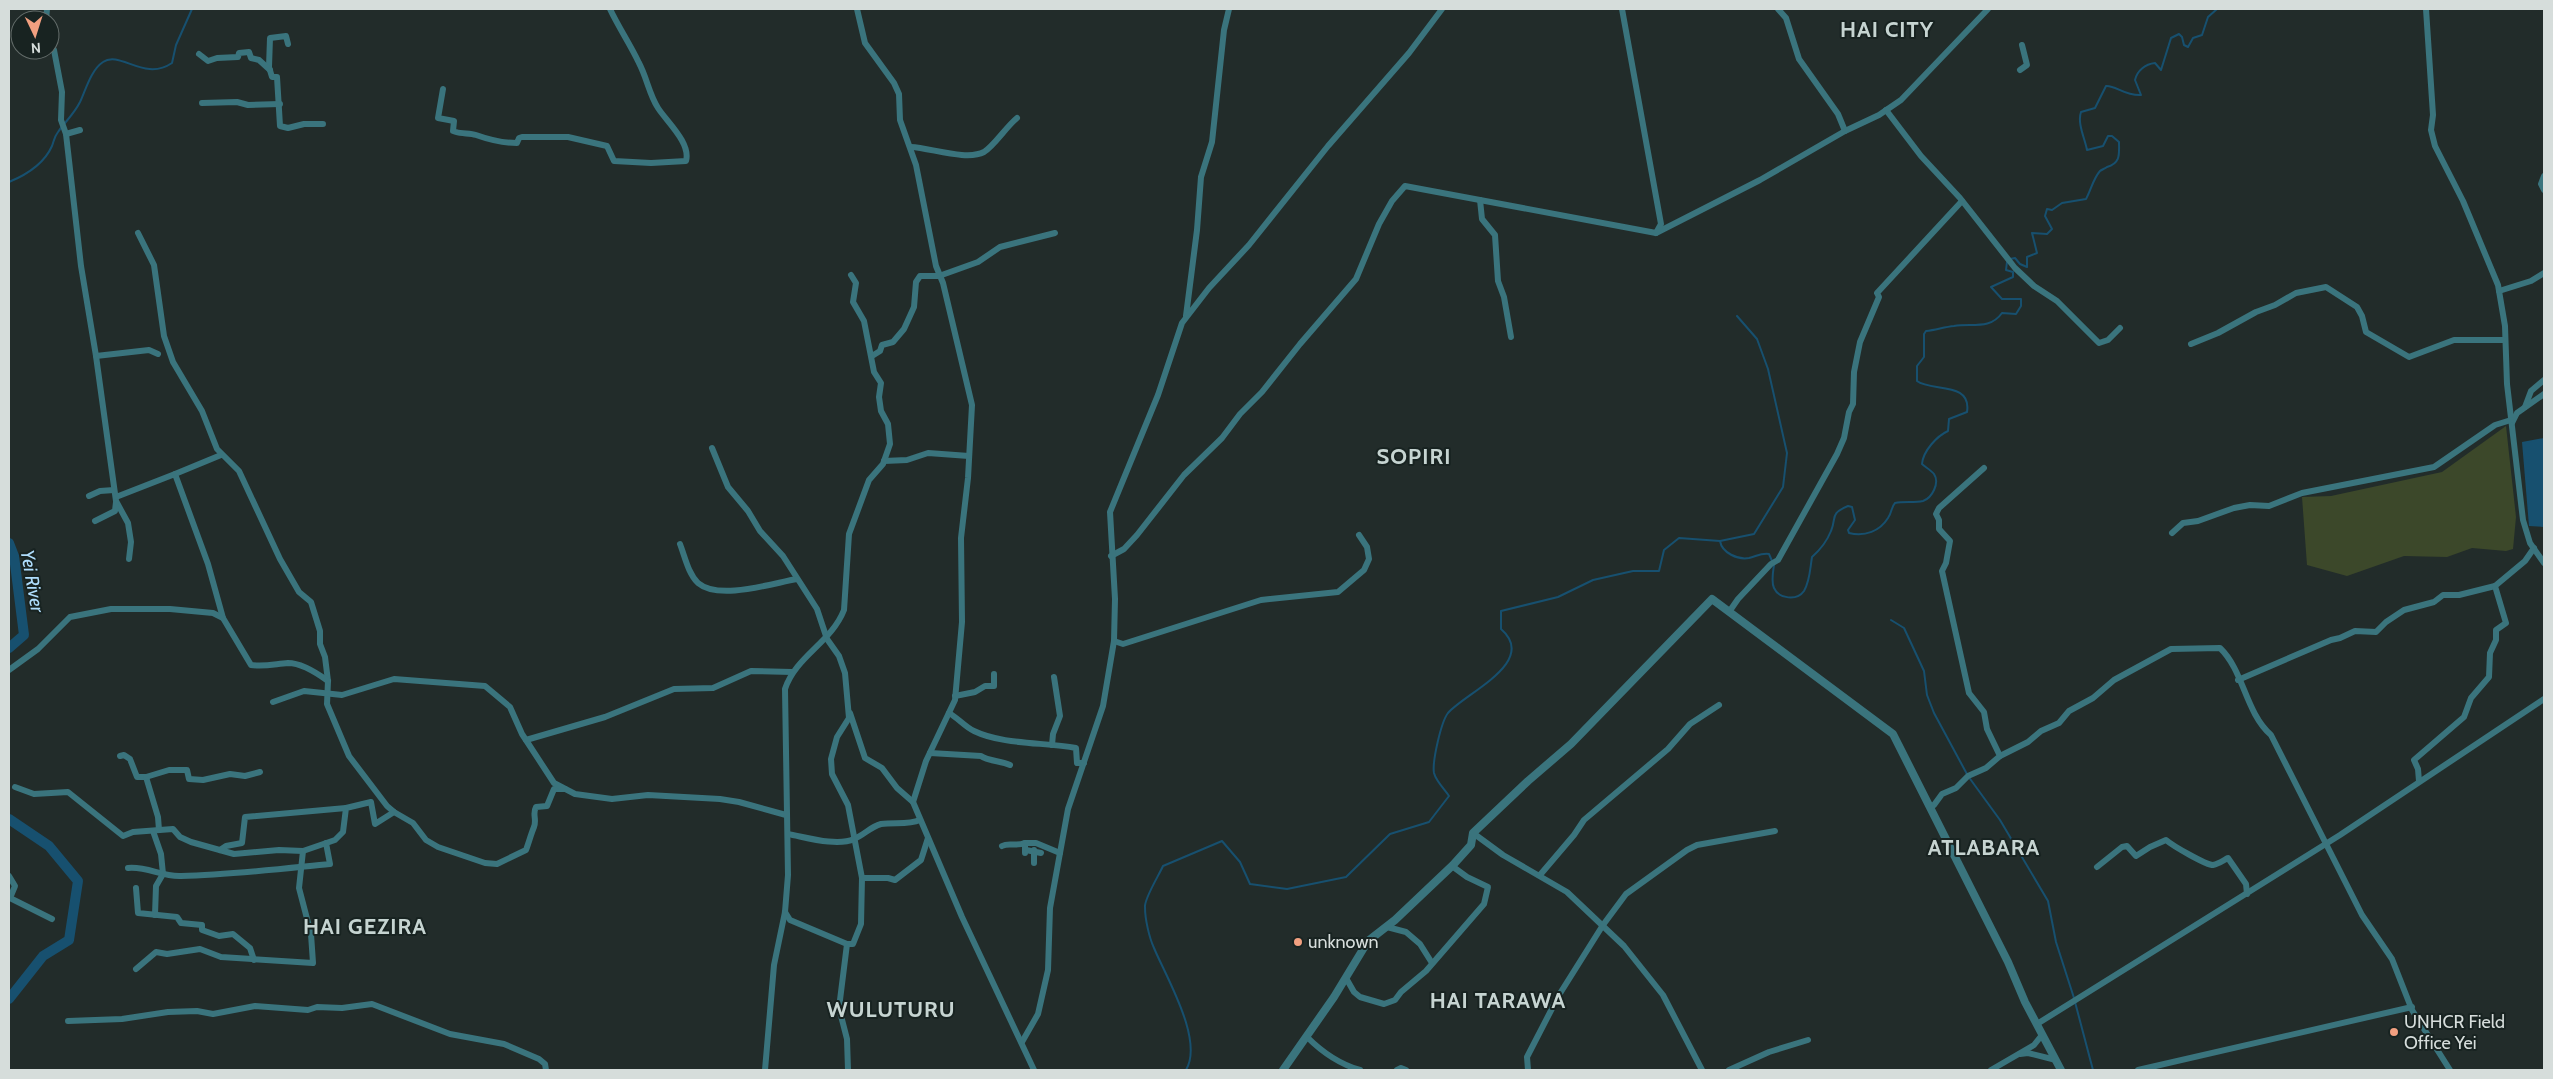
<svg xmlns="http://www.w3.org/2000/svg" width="2553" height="1079" font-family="Cabin,sans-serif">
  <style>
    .green { fill: #3c482a }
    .water { fill: #17506f }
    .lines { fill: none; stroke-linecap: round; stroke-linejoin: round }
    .stream { stroke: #17506f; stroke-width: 2 }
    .river { stroke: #17506f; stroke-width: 10 }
    .minor { stroke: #3a747d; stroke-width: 6 }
    .tertiary { stroke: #3a747d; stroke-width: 8 }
    .poi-dot { fill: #f2a080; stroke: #182321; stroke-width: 2 }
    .labels { text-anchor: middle; stroke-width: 4; stroke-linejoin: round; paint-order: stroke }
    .poi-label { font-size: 18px; fill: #d6dddb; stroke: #182321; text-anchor: start }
    .water-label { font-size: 19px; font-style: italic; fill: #afddfc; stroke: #182321 }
    .district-label { font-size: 22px; font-weight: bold; letter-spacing: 1px; fill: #c6d4d1; stroke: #182321 }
  </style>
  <rect width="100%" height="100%" fill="#222c2a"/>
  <path class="green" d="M2506 426 2516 517 2513 549 2506 551 2472 548 2447 557 2404 556 2347 576 2307 565 2302 497 2331 496 2442 472Z"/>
  <path class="water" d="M2544 438V527L2529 526 2522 442Z"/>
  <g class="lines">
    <g class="stream">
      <path d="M9 182C26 175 44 164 52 146 54 141 54 137 58 132 65 122 74 114 80 102 86 89 91 70 103 62 120 50 144 82 172 63L176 45 192 9"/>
      <path d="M2010 259 2015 258 2020 264 2027 267V257L2037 253 2032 233 2047 234 2052 229 2045 216 2047 209 2052 210 2062 203 2086 199C2091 190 2093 179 2100 171 2101 170 2106 168 2107 167 2121 163 2119 154 2119 142L2112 136H2108L2103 146 2087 150C2085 139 2077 123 2081 112L2095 108 2106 86C2115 85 2125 96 2141 95L2135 80C2137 71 2145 64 2155 63L2161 70 2171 38 2179 34 2182 37 2184 45 2188 47 2193 38 2202 35 2208 17 2217 9"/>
      <path d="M1720 541C1722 553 1738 560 1749 558 1757 556 1761 553 1769 554L1772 561"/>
      <path d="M1774 565C1773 572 1771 582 1774 588 1779 599 1797 601 1804 591 1810 581 1810 569 1812 557 1820 550 1827 541 1831 531 1837 517 1829 514 1848 506L1852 507 1855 520 1848 530 1849 533C1865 537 1880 531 1888 518 1892 513 1891 507 1895 503 1904 501 1914 503 1923 501 1932 498 1940 483 1934 474 1931 470 1925 467 1922 464 1923 451 1937 436 1948 431L1949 419 1967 412C1972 381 1931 392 1917 381V366L1924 357V334L1926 331C1936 330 1944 327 1954 326 1972 323 1990 330 2002 313L2016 314 2021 306V299H2002L1991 287 2013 277V272L2006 270 2007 262"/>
      <path d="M1891 620 1904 628 1924 671 1927 695 1934 713 1968 776 2000 820 2048 901 2056 942 2074 998"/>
      <path d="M2075 1002 2093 1070"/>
      <path d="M1186 1070C1204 1040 1166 977 1154 948 1149 937 1145 919 1145 907 1144 899 1159 875 1163 866L1222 841 1240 862 1250 884 1287 889 1346 877 1390 834 1429 822 1449 796C1445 790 1436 781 1434 773 1432 762 1441 722 1448 713 1465 693 1539 662 1501 629V611L1558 597 1593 580 1633 571H1659L1664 550 1679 538 1720 541 1754 534 1783 487 1787 453 1768 369 1757 339 1737 316"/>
    </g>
    <g class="river">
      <path d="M9 543 14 556 24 635 9 648"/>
      <path d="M9 819 49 846 78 881 69 940 43 956 9 999"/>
    </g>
    <g class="minor">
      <path d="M857 9 865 43 894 83 899 94 900 120 916 165 936 266 943 283 972 405 968 478 961 538 962 622 955 700 926 761 913 802 962 917 1034 1070"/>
      <path d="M1778 9 1786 18 1799 59 1838 114 1845 131"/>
      <path d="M2426 9 2433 115 2431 130 2435 146 2463 201 2498 285 2505 326 2507 384 2523 520 2530 543 2544 563"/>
      <path d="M46 20 47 9"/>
      <path d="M50 42 54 50 62 92 61 120 66 134 81 266 96 356 149 350 158 354"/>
      <path d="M288 44 286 36 270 38 269 67 272 77H277L280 126 288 128 304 124H323"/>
      <path d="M199 54 208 61 217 58 238 57 239 53 249 52 251 58 259 60 270 70"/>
      <path d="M2020 70 2027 65 2022 45"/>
      <path d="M443 89 438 118 454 121 453 131 456 132C462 134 470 133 476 135 490 140 501 143 517 143L519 138 522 137H568L607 146 614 161 651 163 686 161C691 143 667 122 658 108 649 94 647 78 639 63 630 44 619 28 610 9"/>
      <path d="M202 103 237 102 248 105 280 104"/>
      <path d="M1886 110 1921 156 1960 198 2015 268 2034 286 2057 301 2099 343 2108 340 2120 328"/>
      <path d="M66 134 80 130"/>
      <path d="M911 147C931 148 967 161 984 152 994 146 1006 127 1017 118"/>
      <path d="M2544 176 2541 184 2544 190"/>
      <path d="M1480 200 1482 219 1495 235 1498 281 1504 297 1511 337"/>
      <path d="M138 233 154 265 164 336 173 362 202 411 217 449 239 471 280 559 299 592 311 602 320 631V644L325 657 328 681 327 704 349 756 387 806 394 812 413 823 426 840 438 847 485 863 497 864 526 850C529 842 531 834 534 827 537 819 532 814 536 807L547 806 554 789H565"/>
      <path d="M1656 233 1760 180 1845 131 1879 115 1901 100 1988 9"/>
      <path d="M2499 291 2531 281 2544 273"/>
      <path d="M1186 316 1197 230 1201 177 1212 142 1224 30 1229 9"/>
      <path d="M2191 344 2218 333 2256 312 2275 305 2296 293 2326 287 2357 307 2362 316 2366 332 2409 357 2454 340H2504"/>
      <path d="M96 356 116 501 128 523 131 542 129 559"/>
      <path d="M872 356 880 351 882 345 893 342 904 329 914 307 916 282 920 276H939L978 262 1000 247 1055 233"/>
      <path d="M2525 407 2531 391 2544 380"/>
      <path d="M2512 423 2517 413 2544 394"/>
      <path d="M712 448 728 487 748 511 760 531 783 556 817 609 827 639 839 656 845 673 849 718 837 737 831 759 832 774 848 805 862 878 861 924 853 944H847L839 1008 847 1039 848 1070"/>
      <path d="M884 461 907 460 928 453 969 456"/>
      <path d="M175 474 221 455"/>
      <path d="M89 496 100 491 114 490"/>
      <path d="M116 497 175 474 208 564 223 618"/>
      <path d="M95 521 115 511 116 502"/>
      <path d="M2172 533 2183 523 2198 521 2234 508 2250 505 2269 506 2302 493 2434 467 2495 425 2511 420"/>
      <path d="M680 544C685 557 688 573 698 583 719 601 773 583 797 579"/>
      <path d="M1111 556 1124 549 1137 535 1184 475 1222 438 1240 414 1262 392 1300 344 1356 279 1379 224 1392 201 1405 186 1656 233 1661 224 1622 9"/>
      <path d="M1729 612 1738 599 1771 564 1778 560 1837 454 1844 438 1849 412 1853 404 1854 372 1860 342 1879 297 1877 293 1962 201"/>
      <path d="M1114 641 1123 644 1261 600 1338 592 1364 570 1369 559 1367 547 1359 535"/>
      <path d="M9 670 38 649 70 617 111 609H170L213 613 223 618 251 665C264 667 275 664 288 663 302 663 317 673 328 681"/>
      <path d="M2238 680 2331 640 2340 638 2355 631 2376 632 2386 622 2404 610 2434 602 2443 595H2459L2495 586"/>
      <path d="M955 696 975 692 985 686H994V674"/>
      <path d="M273 702 304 691 342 695 394 679 485 686 510 707 522 734 554 783 575 794 612 799 648 795 720 799 739 802 786 815"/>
      <path d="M850 713 865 758 882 768 897 788 913 802"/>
      <path d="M949 713C958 718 965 727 974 731 1003 745 1044 742 1076 748L1077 763H1084"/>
      <path d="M526 740 605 717 674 689 713 688 751 671 792 672"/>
      <path d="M1052 745 1053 734 1060 716 1054 677"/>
      <path d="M930 753 981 756C988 761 1001 761 1010 765"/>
      <path d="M120 756 124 755 130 759 137 777H146L158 817 159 830"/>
      <path d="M2000 756 2028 742 2041 731 2059 723 2069 711 2093 698 2114 680 2171 649 2220 648C2244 671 2245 712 2271 735L2362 915 2392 959 2412 1010 2450 1070"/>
      <path d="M146 777 169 770H187L189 779 203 780 230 774 245 776 260 772"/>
      <path d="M2419 781 2418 769 2414 760 2464 717 2471 698 2489 677 2490 653 2496 640V630L2506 623 2495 586 2525 561 2534 548"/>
      <path d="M15 787 34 794 68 792 123 836 133 832 173 829 180 837 191 842 234 854 279 850 303 851 335 840 343 832 346 808 371 802 375 824 394 812"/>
      <path d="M1930 806 1934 805 1942 794 1956 788 1968 776 1986 768 2000 756 1987 729 1984 712 1969 693 1942 571 1946 563 1950 541 1939 529V520L1936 514 1939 508 1984 468"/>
      <path d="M153 831 161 854 163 874 156 886 155 915"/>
      <path d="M1473 833 1503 855 1567 892 1624 946 1663 995 1702 1070"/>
      <path d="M788 834C805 837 837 847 854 839 864 835 870 827 881 824 895 822 908 825 920 820"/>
      <path d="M1002 846C1009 842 1016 847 1025 843"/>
      <path d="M220 850 226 846 242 843 245 817 346 808"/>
      <path d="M1026 850 1041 853"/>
      <path d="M1025 853V843H1036L1060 853"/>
      <path d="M1034 863V850"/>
      <path d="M2097 867 2122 847 2127 846 2136 856 2150 847 2166 840C2173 846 2206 865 2213 865 2219 864 2224 860 2228 858L2246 884 2247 894"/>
      <path d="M128 868C147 866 162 877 181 876 230 875 280 869 330 864L326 843"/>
      <path d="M1540 875 1574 835 1584 820 1668 749 1690 724 1719 705"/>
      <path d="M9 876 15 886 10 898 52 919"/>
      <path d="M862 878H888L895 880 921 860 928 838"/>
      <path d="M136 888 138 913 177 917 181 923 202 925V930L219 936 233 934 250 948 254 960"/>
      <path d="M785 912 790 920 847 944"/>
      <path d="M1387 927 1406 932 1420 944 1432 963"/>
      <path d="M136 969 156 952 167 954 200 949 221 957 313 963 311 934 299 888 303 851"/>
      <path d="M1346 978 1354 992 1360 997 1384 1004 1395 1000 1401 992 1426 971 1484 904 1488 887 1467 877 1452 866"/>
      <path d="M68 1021 122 1019 168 1012 197 1011 213 1014 255 1006 308 1010 317 1007 342 1008 372 1004 450 1034 504 1044 539 1059 545 1064 546 1070"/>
      <path d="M2037 1024 2340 835 2544 699"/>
      <path d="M1307 1037C1322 1052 1339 1064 1360 1070"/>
      <path d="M1022 1042 1038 1014 1048 970 1050 908 1068 809 1103 706 1114 641 1115 599 1110 512 1158 395 1182 323 1209 288 1249 245 1328 146 1409 53 1442 9"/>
      <path d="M2020 1054 2028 1053 2056 1060"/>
      <path d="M765 1070 774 965 785 912 788 875 785 689C796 656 831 643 844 610L849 534 869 480 883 464 890 444 888 424 881 411 879 397 881 383 874 372 864 321 853 302 856 283 851 275"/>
      <path d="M1397 1070 1401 1068 1406 1070"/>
      <path d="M1528 1070 1527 1057 1559 995 1603 925 1626 894 1687 850 1697 845 1775 831"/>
      <path d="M1729 1070 1769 1052 1808 1040"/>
      <path d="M1991 1070 2034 1045 2042 1035"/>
      <path d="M2138 1070 2412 1007"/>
    </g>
    <path class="tertiary" d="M1283 1070 1334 997 1368 941 1395 920 1453 865 1471 845 1473 833 1528 781 1571 744 1712 599 1893 734 2008 962 2025 1002 2061 1070"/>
  </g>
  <g class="poi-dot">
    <circle cx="1298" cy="942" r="5"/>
    <circle cx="2394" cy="1032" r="5"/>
  </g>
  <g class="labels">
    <g class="poi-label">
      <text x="1308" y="948">unknown</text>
      <text x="2404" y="1028">UNHCR Field<tspan x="2404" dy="21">Office Yei</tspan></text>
    </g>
    <g class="water-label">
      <text transform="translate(33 581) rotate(80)" y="7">Yei River</text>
    </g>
    <g class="district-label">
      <text x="1887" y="37">HAI CITY</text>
      <text x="1414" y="464">SOPIRI</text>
      <text x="1984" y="855">ATLABARA</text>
      <text x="365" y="934">HAI GEZIRA</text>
      <text x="1498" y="1008">HAI TARAWA</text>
      <text x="891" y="1017">WULUTURU</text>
    </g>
  </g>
  <rect width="2553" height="1079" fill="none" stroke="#d6dddb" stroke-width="20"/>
  <g transform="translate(35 35) rotate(176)"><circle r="24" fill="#182321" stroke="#646d6b"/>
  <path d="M0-4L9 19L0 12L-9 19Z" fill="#f2a080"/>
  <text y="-8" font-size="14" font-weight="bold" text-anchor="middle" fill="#d6dddb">N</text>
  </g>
</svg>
